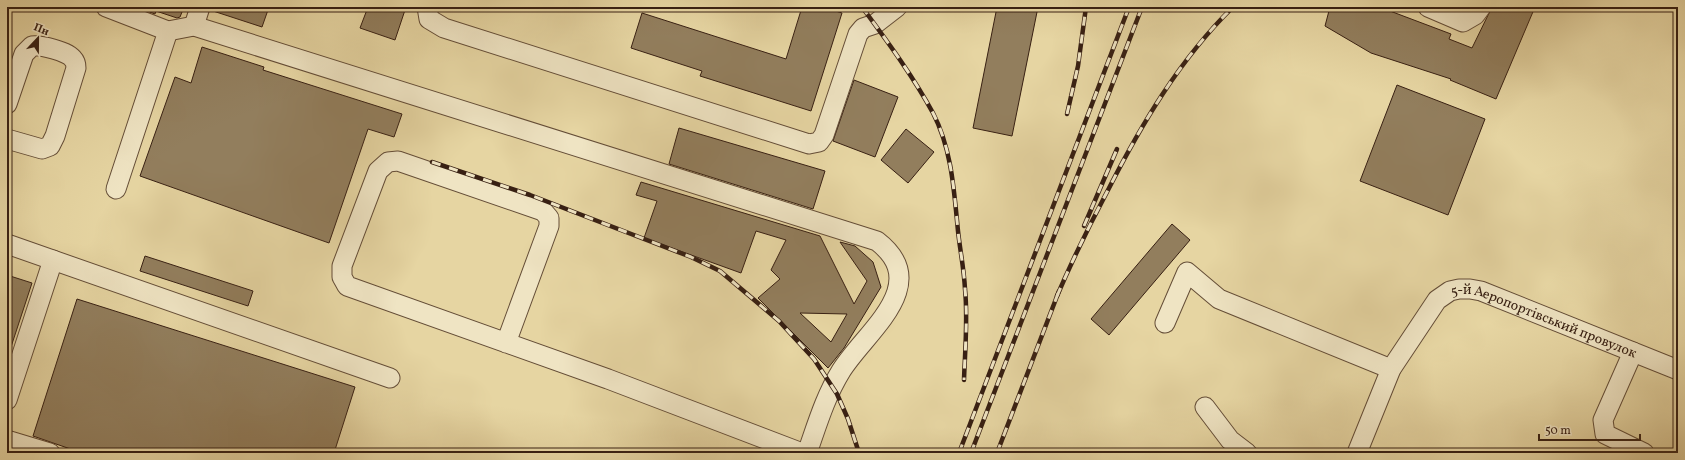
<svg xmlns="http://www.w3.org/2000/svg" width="1685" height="460" font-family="Vollkorn,serif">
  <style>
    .building { fill: #927e5d; stroke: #382013; fill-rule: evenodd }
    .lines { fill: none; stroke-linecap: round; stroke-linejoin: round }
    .minor-casing { stroke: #644d37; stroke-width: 21 }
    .minor { stroke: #efe4c3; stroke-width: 19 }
    .rail-casing { stroke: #382013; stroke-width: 4.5 }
    .rail { stroke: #efe4c3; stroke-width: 3; stroke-dasharray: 9; stroke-linecap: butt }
    .labels { text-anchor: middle; stroke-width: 3; stroke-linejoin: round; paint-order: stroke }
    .street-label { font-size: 14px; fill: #382013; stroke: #efe4c3 }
  </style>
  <rect width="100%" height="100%" fill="#e6d5a2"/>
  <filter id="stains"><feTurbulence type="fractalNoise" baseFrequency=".005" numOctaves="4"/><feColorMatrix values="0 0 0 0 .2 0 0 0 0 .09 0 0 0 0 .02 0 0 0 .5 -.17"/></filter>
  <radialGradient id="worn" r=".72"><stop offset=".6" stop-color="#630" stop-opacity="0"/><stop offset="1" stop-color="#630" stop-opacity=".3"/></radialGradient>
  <g class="building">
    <path d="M136 7H184L180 17 177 18 156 11 155 14Z"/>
    <path d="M211 7H269L262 27 210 10Z"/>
    <path d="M368 7H406L395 40 360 28Z"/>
    <path d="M802 7H823L842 13 811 111 700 76 702 71 631 48 642 13 786 59Z"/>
    <path d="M997 7H1038L1012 136 973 128Z"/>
    <path d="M1330 7H1392L1390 11 1451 34 1449 39 1472 48 1492 7H1535L1496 99 1450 80 1451 79 1371 53 1325 26Z"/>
    <path d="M202 47 264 67 263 70 402 114 394 137 368 129 329 243 140 176 175 77 191 83Z"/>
    <path d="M854 80 898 97 875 157 833 141Z"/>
    <path d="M1397 85 1485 119 1448 215 1360 181Z"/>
    <path d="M679 128 825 171 813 209 669 164Z"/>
    <path d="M906 129 934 152 908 183 881 160Z"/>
    <path d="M641 182 820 236 854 304 867 281 840 242 855 246 873 262 881 287 844 348 828 368 758 298 780 279 771 270 786 240 756 231 741 273 644 238 657 201 636 195ZM800 313 847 314 831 342Z"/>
    <path d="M1172 224 1190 240 1109 335 1091 319Z"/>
    <path d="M145 256 253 291 248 306 140 271Z"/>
    <path d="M7 275 32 283 9 353H7Z"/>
    <path d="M77 299 355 387 334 453H82L33 436Z"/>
  </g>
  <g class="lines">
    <g class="minor-casing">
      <g id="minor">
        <path d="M106 7 168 31 194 26 877 241C934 285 865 332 841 371 825 397 817 425 807 453"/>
        <path d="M427 7 429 19 444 28 809 144 819 142 824 135 858 34 863 28 875 24 897 7"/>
        <path d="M1428 7 1463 22 1475 15 1481 7"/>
        <path d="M194 26 200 7"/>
        <path d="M7 104 24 54 32 46C40 45 68 51 73 59 75 61 76 65 76 68L55 136 50 146 42 149 7 139"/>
        <path d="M116 189 168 31"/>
        <path d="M7 244 390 378"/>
        <path d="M1165 323 1187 272 1219 299 1391 369"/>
        <path d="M506 343 549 226V218L543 211 398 161 388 162 378 171 342 266V277L347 286 608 379 802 453"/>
        <path d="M1633 352 1603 420 1605 434 1644 453"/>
        <path d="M7 400 53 260"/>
        <path d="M1205 407 1230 440 1247 453"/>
        <path d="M7 440 50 453"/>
        <path id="s1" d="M1357 453 1391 369 1437 300 1450 291 1459 289H1470L1481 291 1678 370"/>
      </g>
    </g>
    <use href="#minor" class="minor"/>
    <g class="rail-casing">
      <g id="rail">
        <path d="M862 7C887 41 913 76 933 113 952 150 954 191 958 231 960 250 964 269 965 289 968 319 965 350 964 380"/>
        <path d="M1067 114 1078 66 1086 7"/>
        <path d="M432 162 530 195 691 257 720 271 779 321 814 359 837 394 848 419 859 453"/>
        <path d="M1084 226 1117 149"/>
        <path d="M1057 296C1072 261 1089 226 1107 192 1141 125 1179 60 1233 7"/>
        <path d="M959 453 1129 7"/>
        <path d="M971 453 1142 7"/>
        <path d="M997 453 1059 291"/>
      </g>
    </g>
    <use href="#rail" class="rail"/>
  </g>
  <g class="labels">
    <g class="street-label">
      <text dy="5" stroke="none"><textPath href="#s1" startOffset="289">5-й Аеропортівський провулок</textPath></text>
    </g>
  </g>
  <rect width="1685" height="460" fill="none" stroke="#e6d5a2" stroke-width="24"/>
  <rect x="8" y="8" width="1669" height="444" fill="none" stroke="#382013" stroke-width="2"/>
  <rect x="12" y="12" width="1661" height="436" fill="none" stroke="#382013"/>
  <g transform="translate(38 38) rotate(22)" stroke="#efe4c3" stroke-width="3" paint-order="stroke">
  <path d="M0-3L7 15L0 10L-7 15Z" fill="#382013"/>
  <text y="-6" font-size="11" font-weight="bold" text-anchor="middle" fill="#382013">Пн</text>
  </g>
  <path d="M1539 434v6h101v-6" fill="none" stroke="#382013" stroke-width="2"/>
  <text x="1545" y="434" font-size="12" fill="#382013" stroke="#efe4c3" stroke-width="3" paint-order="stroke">50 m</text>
  <rect width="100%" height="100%" filter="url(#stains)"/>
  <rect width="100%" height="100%" fill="url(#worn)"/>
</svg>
